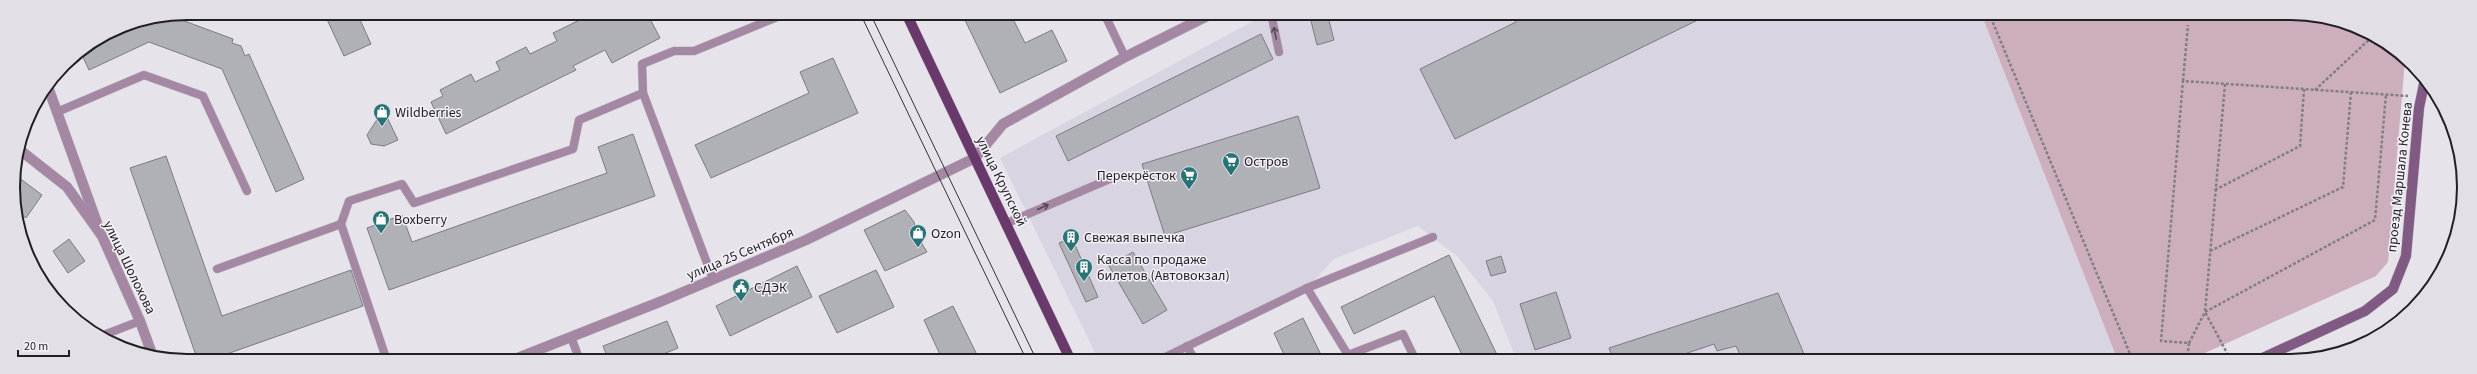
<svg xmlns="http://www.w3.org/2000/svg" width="2477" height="374" font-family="'Source Sans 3',sans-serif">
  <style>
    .built { fill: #d9d4e1 }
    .green { fill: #cdaebd }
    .building { fill: #b0b0b7; stroke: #7b7b81 }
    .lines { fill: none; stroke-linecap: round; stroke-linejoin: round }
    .lane-casing { stroke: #c2c0c6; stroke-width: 9 }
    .street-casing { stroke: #c2c0c6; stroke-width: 11 }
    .secondary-casing { stroke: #c2c0c6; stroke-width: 11 }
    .primary-casing { stroke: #c2c0c6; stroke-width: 11 }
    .path { stroke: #817f84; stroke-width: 2.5; stroke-dasharray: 3 2; stroke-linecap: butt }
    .lane { stroke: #a387a3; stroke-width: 8 }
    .street { stroke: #a387a3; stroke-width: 10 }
    .secondary { stroke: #815a83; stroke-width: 10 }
    .primary { stroke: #69396b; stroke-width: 10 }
    .tram { stroke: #343336; stroke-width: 1 }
    .oneway { stroke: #544956 }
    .labels { text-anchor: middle; stroke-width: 3; stroke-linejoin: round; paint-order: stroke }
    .poi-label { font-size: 14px; fill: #201f22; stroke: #f3f0f7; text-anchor: start }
    .street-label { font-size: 14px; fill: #201f22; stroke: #f3f0f7 }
    .rim { fill: none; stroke: #201f22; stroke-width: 2 }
  </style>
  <rect width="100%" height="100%" fill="#e6e3ea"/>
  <path class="built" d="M1268 13H1981L2118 361H1517L1493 301 1457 256 1418 226 1334 259 1307 288 1158 361H1099L1000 158Z"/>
  <path class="green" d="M1981 13H2156L2329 21 2367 31 2405 60 2388 262 2376 276 2187 361H2118Z"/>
  <g class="building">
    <path d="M324 13H357L371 44 344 56Z"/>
    <path d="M594 13H647L660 38 612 63 605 50 573 66 576 70 446 134 431 102 443 96 440 90 471 74 475 82 500 70 496 62 526 47 530 54 557 41 553 33Z"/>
    <path d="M975 13H1010L1025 43 1052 30 1067 61 1000 93 964 18Z"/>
    <path d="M1309 13H1327L1334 40 1317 45Z"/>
    <path d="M1512 13H1712L1455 139 1420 69 1516 22Z"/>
    <path d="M171 16 233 39 232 43 241 46 245 56 249 54 304 179 276 192 222 69 149 42 89 70 81 53 121 26Z"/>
    <path d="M1261 34 1273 59 1068 161 1056 136Z"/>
    <path d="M833 58 858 113 711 178 695 145 809 93 800 72Z"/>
    <path d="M386 115 398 140 384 146 371 144 367 135 378 118Z"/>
    <path d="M1298 116 1320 188 1165 236 1142 164Z"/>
    <path d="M633 134 655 196 389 290 367 228 402 215 412 242 607 173 598 147Z"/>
    <path d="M166 156 222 316 351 270 363 306 207 361H198L130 168Z"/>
    <path d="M14 174 42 195 26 218 18 212Z"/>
    <path d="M905 210 914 222 916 232 922 235V244L927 252 885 271 864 230Z"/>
    <path d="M1072 238 1098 297 1086 302 1059 243Z"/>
    <path d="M69 239 85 261 68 273 53 251Z"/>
    <path d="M1133 252 1167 310 1143 324 1109 266Z"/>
    <path d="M1449 255 1500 361H1465L1434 296 1354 334 1341 307Z"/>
    <path d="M1501 256 1506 272 1491 276 1486 261Z"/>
    <path d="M797 266 812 297 730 336 716 306Z"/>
    <path d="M876 270 894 307 837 333 819 296Z"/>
    <path d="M1556 292 1571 338 1535 350 1520 304Z"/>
    <path d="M1778 293 1807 361H1743L1736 346 1717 351 1714 344 1664 361H1614L1609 348Z"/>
    <path d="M953 306 980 361H943L924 320Z"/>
    <path d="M1303 318 1324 361H1287L1274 333Z"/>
    <path d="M667 321 678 348 646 361H609L603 346Z"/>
  </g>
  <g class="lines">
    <g class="lane-casing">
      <g id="lane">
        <path d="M1104 13 1125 57"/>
        <path d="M1271 13 1279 52"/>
        <path d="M643 93 642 64 674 51H694L787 13"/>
        <path d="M57 112 144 75 203 96 247 191"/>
        <path d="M1007 223 1112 178"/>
        <path d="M341 224 349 201 402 184 414 203 573 149 579 120 643 93 713 279"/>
        <path d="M217 269 341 224 387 361"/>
        <path d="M1307 288 1433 237"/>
        <path d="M101 336 140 321"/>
        <path d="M571 337 580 361"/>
        <path d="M1187 346 1195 361"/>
        <path d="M1157 361 1307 288 1348 355 1403 334 1416 361"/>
      </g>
    </g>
    <g class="street-casing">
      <g id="street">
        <path d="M48 87 97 223"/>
        <path d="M20 150 67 187 102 236 140 321 152 354"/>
        <path d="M510 361 662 301 806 240 975 158 1003 124 1125 57 1213 13"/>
      </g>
    </g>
    <g class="secondary-casing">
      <path id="secondary" d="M2256 361 2365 311 2393 289 2406 256 2419 108 2425 79"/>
    </g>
    <g class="primary-casing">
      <path id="primary" d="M906 13 1071 361"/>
    </g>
    <g class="path">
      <path d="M1989 13 2133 361"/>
      <path d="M2183 81 2188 25"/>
      <path d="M2225 84 2205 312 2227 353"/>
      <path d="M2315 90 2373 36"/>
      <path d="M2215 190 2300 146 2304 89"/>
      <path d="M2210 251 2343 187 2351 92"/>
      <path d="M2189 343 2205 312 2375 220 2386 94"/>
      <path d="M2187 361 2189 343 2161 341 2183 81 2408 96"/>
    </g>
    <use href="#lane" class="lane"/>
    <use href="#street" class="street"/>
    <use href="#secondary" class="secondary"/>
    <use href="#primary" class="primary"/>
    <g class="tram">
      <path d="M860 13 1027 361"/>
      <path d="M870 13 1037 361"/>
    </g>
  </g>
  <defs><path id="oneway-shaft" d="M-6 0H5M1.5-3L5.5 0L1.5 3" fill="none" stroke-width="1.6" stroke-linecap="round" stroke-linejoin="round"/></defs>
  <g class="oneway">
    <use href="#oneway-shaft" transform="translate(1275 33) rotate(-102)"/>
    <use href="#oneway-shaft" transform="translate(1043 207) rotate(-24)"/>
  </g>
  <defs>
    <g id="shop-pin" transform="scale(0.9)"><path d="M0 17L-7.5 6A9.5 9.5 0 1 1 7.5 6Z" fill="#297376" stroke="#f3f0f7"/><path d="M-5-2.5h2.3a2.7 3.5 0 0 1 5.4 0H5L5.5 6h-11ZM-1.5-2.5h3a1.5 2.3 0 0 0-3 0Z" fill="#fff"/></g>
    <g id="supermarket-pin" transform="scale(0.9)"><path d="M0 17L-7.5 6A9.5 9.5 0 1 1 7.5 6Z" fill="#297376" stroke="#f3f0f7"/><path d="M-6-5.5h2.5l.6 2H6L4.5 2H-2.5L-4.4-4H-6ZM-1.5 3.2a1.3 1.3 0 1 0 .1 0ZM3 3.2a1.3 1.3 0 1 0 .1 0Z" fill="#fff"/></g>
    <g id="building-pin" transform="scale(0.9)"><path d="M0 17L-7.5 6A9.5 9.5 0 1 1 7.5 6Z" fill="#297376" stroke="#f3f0f7"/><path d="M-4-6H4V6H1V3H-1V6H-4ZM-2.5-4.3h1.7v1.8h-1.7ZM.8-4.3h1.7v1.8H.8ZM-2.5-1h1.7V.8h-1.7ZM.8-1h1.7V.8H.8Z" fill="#fff"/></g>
    <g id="civic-pin" transform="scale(0.9)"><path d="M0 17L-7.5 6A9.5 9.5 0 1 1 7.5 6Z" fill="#297376" stroke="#f3f0f7"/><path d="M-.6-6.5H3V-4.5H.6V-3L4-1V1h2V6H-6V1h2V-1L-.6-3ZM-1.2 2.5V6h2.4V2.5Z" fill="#fff"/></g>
  </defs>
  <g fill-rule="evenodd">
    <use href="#shop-pin" x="382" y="112"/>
    <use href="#supermarket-pin" x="1231" y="161"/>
    <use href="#supermarket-pin" x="1189" y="175"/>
    <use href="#shop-pin" x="381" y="219"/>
    <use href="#shop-pin" x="918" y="233"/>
    <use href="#building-pin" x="1071" y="237"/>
    <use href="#building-pin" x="1084" y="267"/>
    <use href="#civic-pin" x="741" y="287"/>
  </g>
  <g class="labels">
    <g class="poi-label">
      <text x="395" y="117">Wildberries</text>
      <text x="1244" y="166">Остров</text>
      <text x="1176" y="180" text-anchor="end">Перекрёсток</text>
      <text x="394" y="224">Boxberry</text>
      <text x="931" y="238">Ozon</text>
      <text x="1084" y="242">Свежая выпечка</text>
      <text x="1097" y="264">Касса по продаже<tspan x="1097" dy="16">билетов (Автовокзал)</tspan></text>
      <text x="754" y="292">СДЭК</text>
    </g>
    <g class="street-label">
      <text transform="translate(2399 177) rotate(-84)" y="5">проезд Маршала Конева</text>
      <text transform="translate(1002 181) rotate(64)" y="5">улица Крупской</text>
      <text transform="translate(740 253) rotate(-23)" y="5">улица 25 Сентября</text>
      <text transform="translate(130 267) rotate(64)" y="5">улица Шолохова</text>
    </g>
  </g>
  <path d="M0 0H2477V374H0ZM187 20H2290A167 167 0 0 1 2457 187V187A167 167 0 0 1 2290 354H187A167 167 0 0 1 20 187V187A167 167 0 0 1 187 20Z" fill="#e2dfe6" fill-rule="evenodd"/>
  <path class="rim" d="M187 20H2290A167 167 0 0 1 2457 187V187A167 167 0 0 1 2290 354H187A167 167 0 0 1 20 187V187A167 167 0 0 1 187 20Z"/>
  <path d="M18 350v6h51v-6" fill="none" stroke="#201f22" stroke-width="2"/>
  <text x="24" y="350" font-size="12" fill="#201f22" stroke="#f3f0f7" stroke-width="3" paint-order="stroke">20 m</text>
</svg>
